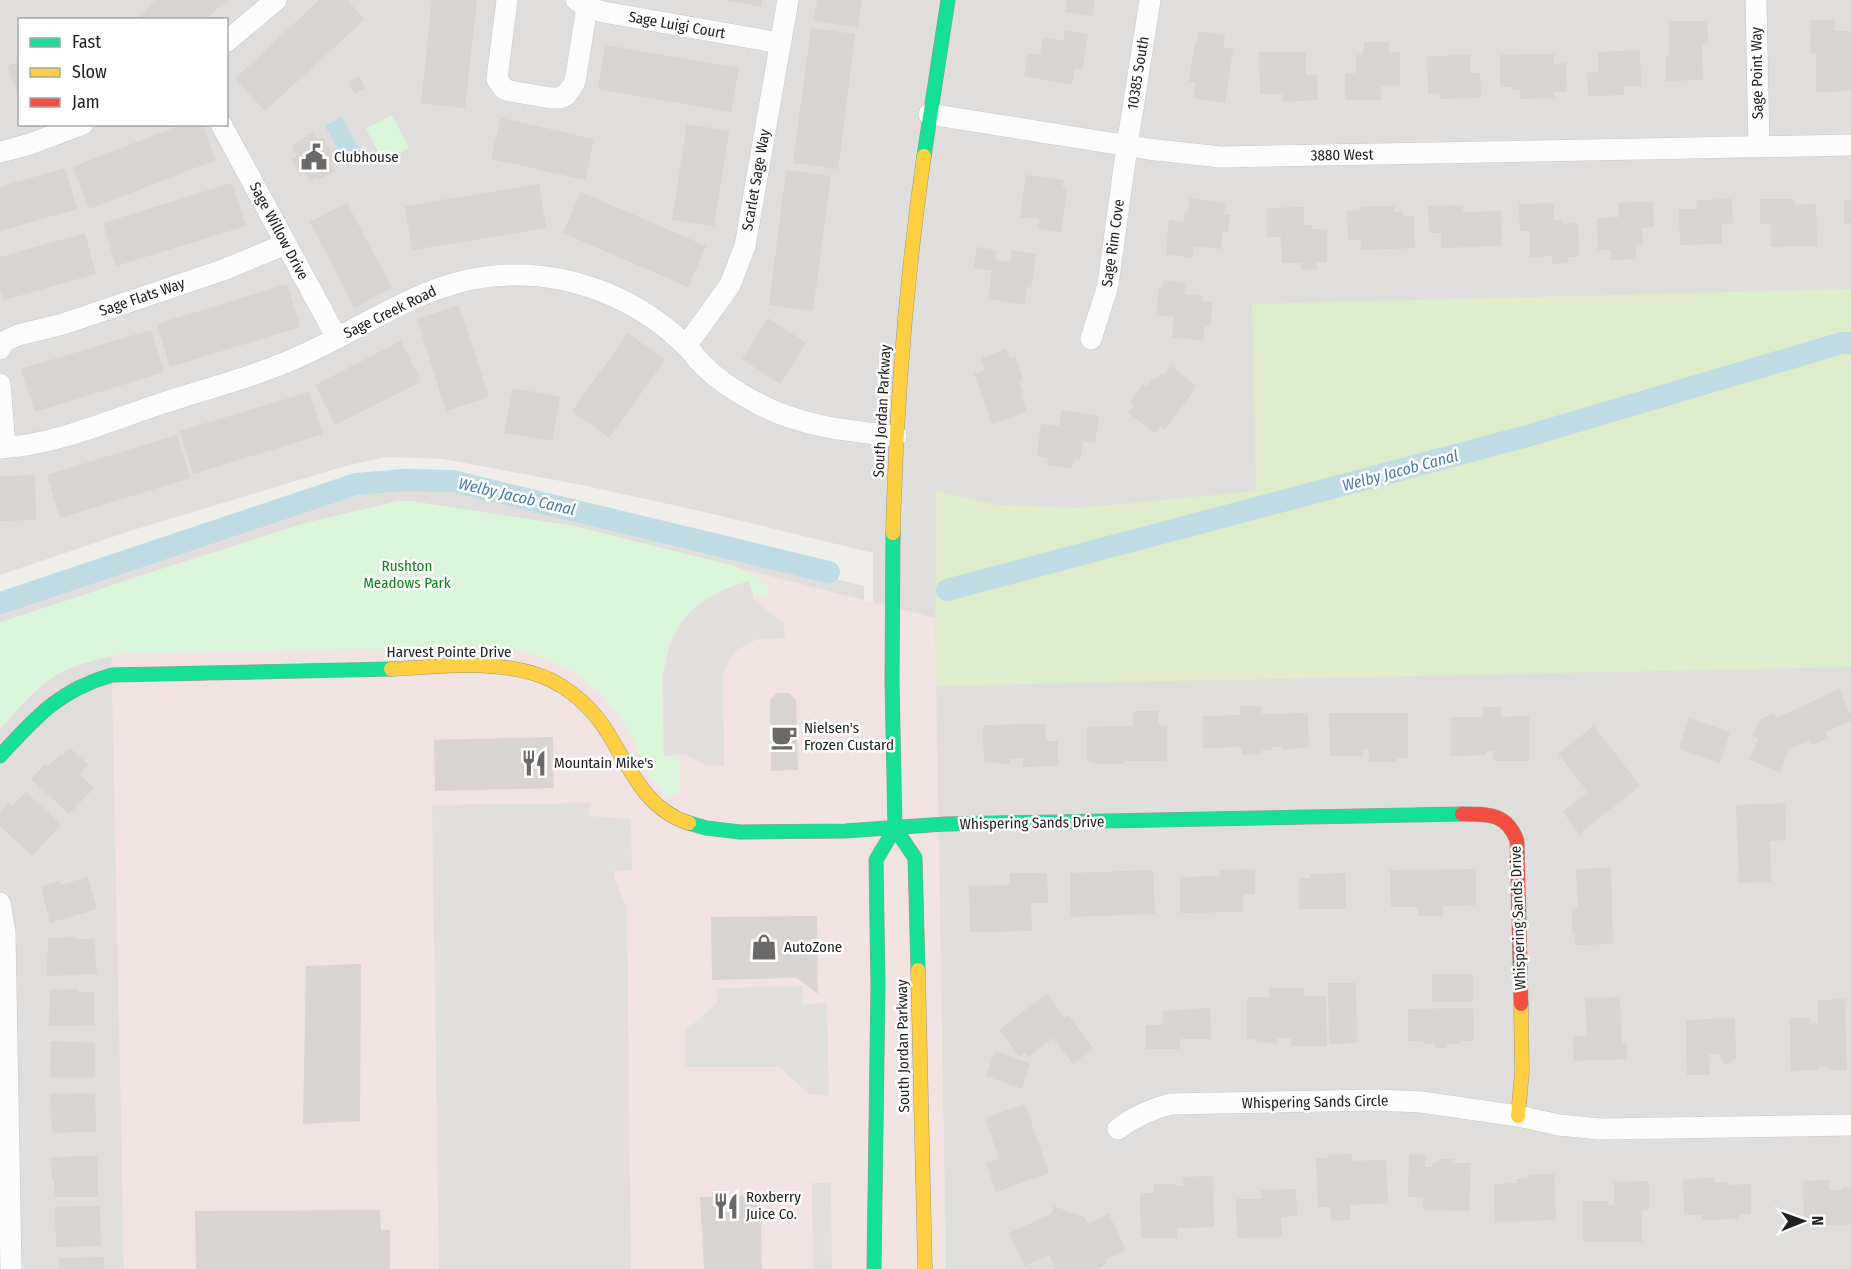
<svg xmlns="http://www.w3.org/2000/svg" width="1851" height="1269" font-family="'Fira Sans Condensed',sans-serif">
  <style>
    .residential { fill: #dfdedc; fill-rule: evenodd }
    .commercial { fill: #f1e3e1 }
    .grass { fill: #ddeccb }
    .park { fill: #daf5da }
    .parking { fill: #e0dfde }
    .water { fill: #bfdbe3 }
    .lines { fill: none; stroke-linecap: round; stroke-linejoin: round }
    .canal { stroke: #bfdbe3; stroke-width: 22 }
    .building { fill: #d7d4d2 }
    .street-casing { stroke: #c9c8c7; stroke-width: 22 }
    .fast-casing { stroke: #999a82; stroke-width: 15 }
    .slow-casing { stroke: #999a82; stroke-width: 15 }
    .jam-casing { stroke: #999a82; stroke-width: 15 }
    .street { stroke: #fdfcfc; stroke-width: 21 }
    .fast { stroke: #16e098; stroke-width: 14 }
    .slow { stroke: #ffcf43; stroke-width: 14 }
    .jam { stroke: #f24e42; stroke-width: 14 }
    .labels { text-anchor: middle; stroke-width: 5; stroke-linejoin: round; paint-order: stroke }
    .street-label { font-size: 15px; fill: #222; stroke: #fff }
    .poi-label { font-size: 15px; fill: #222; stroke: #fff; text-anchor: start }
    .park-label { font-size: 15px; fill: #0c8416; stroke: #fff }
    .water-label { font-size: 16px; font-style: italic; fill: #4a7aab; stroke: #fff }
  </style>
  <rect width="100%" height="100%" fill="#f0eeeb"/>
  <g class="residential">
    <path d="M0 0H1851V1269H946L935 686 873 687V553L700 511 577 484 443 459 386 457 349 465 133 530 0 575ZM20 20H226V124H20Z"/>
    <path d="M414 487 466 493 595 518 864 586V603L115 719 124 1269H0V609L223 535 370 492Z"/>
  </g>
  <path class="commercial" d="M399 501H410L574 526 935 618 946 1269H124L110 585 305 523Z"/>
  <path class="grass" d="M1851 289V667L935 686 936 491 997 505 1079 508 1256 491 1252 304Z"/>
  <g class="park">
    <path d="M392 115 409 148 383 162 366 129Z"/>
    <path d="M399 501H410L574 526 731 565 756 576 770 588 767 595 754 596 749 581C720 588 699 601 679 624L692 633 685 647 669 642 662 680 663 757H680V792L668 797C660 788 651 779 645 768 639 755 635 742 628 729 596 676 551 653 490 646L122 654C100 659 78 663 58 674 36 687 18 710 0 729V622L305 523Z"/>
  </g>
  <g class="parking">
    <path d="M749 581 754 600 784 623 785 638 758 639 738 649 730 658 723 673 724 766 707 765 683 754 664 756 663 675 670 644 681 623 694 608 720 591Z"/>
    <path d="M590 803 589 816 631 819 632 870 614 871V878L627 908 631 1269H439L432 805Z"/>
    <path d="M803 986V1004L827 1003 829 1096 809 1094 779 1067H685V1031L717 1003 716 988Z"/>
    <path d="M812 1183H831L832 1269H813Z"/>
  </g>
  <path class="water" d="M342 117 362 155 346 164 325 126Z"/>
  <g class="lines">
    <g class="canal">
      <path d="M947 590 1524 437 1842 343H1851"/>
      <path d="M0 603 356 484 404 480 452 481 829 572"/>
    </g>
  </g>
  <g class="building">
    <path d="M157 0H228L204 20H142L139 16Z"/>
    <path d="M319 0H347L365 19 265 111 235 79Z"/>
    <path d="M432 0H477L465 108 421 103Z"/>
    <path d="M725 0H762L761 7Z"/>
    <path d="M817 0H862L858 27 814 21Z"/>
    <path d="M1067 0H1095L1092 16 1065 12Z"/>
    <path d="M1811 20H1835V31H1851V91L1816 92V54H1810Z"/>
    <path d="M1669 21H1707L1708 43H1702L1703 80 1666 81V56H1669Z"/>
    <path d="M811 28 855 34 838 169 793 163Z"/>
    <path d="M1065 30 1088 34 1082 70 1075 69 1072 85 1024 76 1028 53 1040 55 1043 38 1063 41Z"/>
    <path d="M1199 31 1225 35 1223 47 1233 49 1225 103 1193 98 1196 83 1189 82 1195 42H1197Z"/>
    <path d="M1364 42H1389V52H1400V85L1381 86V100H1345V73H1356V55H1363Z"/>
    <path d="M605 45 739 68 731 112 598 89Z"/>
    <path d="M1640 50 1641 86H1624V95L1588 96 1587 73 1598 72V52Z"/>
    <path d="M1259 52H1306V75H1317L1318 100 1282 102V94H1260Z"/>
    <path d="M1554 54V64L1566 63 1567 92H1554V98L1520 99V90H1513V87H1500V55Z"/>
    <path d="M1470 55V73H1480L1481 98 1439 99V93L1428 94 1427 56Z"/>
    <path d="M20 61V98H19L7 66Z"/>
    <path d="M359 76 365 88 354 94 348 82Z"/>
    <path d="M501 118 594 139 585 180 491 159Z"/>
    <path d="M183 124H202L216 160 89 209 73 167Z"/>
    <path d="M687 124 729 131 714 226 672 220Z"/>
    <path d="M313 132 318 140 323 137 336 160 330 163 335 171 318 180 316 177 310 181 304 169 299 172 291 159 297 156 292 146Z"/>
    <path d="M65 168 77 209 0 231V187Z"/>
    <path d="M786 170 831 176 813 311 769 305Z"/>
    <path d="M1026 175 1064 180 1062 188 1067 189 1061 232 1038 229 1039 219 1020 217Z"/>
    <path d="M232 183 246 226 116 266 103 223Z"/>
    <path d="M539 184 546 228 412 250 405 206Z"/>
    <path d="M581 192 706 246 688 287 563 233Z"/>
    <path d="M1190 198 1226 203 1224 214 1230 215 1228 232 1223 231 1221 249 1194 246 1192 258 1166 254 1169 220 1184 222 1185 212H1188Z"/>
    <path d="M1732 199 1733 224H1722V244L1680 245 1679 209H1697L1696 200Z"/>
    <path d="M1760 199H1795V205L1816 204 1817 246 1771 247V224H1760Z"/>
    <path d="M1844 200H1851V223L1844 224Z"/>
    <path d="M1653 201 1654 227 1642 228 1643 245H1636V259L1611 260V250H1598L1597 218 1619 217 1618 203Z"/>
    <path d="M347 203 392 288 354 308 310 222Z"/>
    <path d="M1554 203V220H1563V224L1578 223 1579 257H1568V263L1552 264V256L1530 257V231H1520L1519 204Z"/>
    <path d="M1463 205V212L1501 211 1502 246 1441 248V233H1429L1428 206Z"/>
    <path d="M1394 206V212L1403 211V216H1414L1415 248 1361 250V240H1348L1347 211H1359V207Z"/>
    <path d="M1304 207V225H1312V229H1327V262H1316L1317 269 1301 270V263H1282L1281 237H1267V208Z"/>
    <path d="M85 233 96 274 4 300 0 288V257Z"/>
    <path d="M977 247 997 250 995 260 1010 262 1012 250 1036 254 1031 288 1027 287 1024 305 988 299 992 271 974 268Z"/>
    <path d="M1164 280 1186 283 1184 294 1203 296V301L1213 302 1210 327 1205 326 1203 341 1172 337 1174 317 1156 315 1159 289H1162Z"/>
    <path d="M287 284 300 327 170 367 157 324Z"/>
    <path d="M459 305 489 397 446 411 417 319Z"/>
    <path d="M768 318 806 343 780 384 742 359Z"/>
    <path d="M151 330 164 372 35 412 21 369Z"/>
    <path d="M628 333 665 360 609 438 572 411Z"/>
    <path d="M401 341 421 382 335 425 315 385Z"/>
    <path d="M1006 349 1010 359 1016 357 1023 380 1019 382 1023 392 1020 393 1027 412 992 424 974 374 985 370 981 358Z"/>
    <path d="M1171 366 1197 386 1165 429 1161 426 1155 433 1128 413 1134 405 1130 402 1143 384 1147 387 1155 377 1157 379 1162 373 1164 375Z"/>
    <path d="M513 388 560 397 552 441 504 433Z"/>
    <path d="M309 392 323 434 193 474 180 431Z"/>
    <path d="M1061 410 1099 416 1095 443 1083 441 1080 460 1074 459 1072 469 1047 465 1048 458 1037 456 1041 424 1059 426Z"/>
    <path d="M177 435 190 478 60 518 47 475Z"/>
    <path d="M35 475 36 520 0 521V476Z"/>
    <path d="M1839 689 1851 715V721L1825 732 1828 738 1812 745 1810 740 1788 750 1780 772 1750 760 1758 739 1753 736 1759 720 1774 713 1777 718Z"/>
    <path d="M777 693H789L796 700 798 770 771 771 770 704 771 699Z"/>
    <path d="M1240 706H1262V714L1308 713 1309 747 1283 750 1282 747H1271V750H1262L1261 754 1242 755V747L1203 748V716L1240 715Z"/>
    <path d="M1483 707H1501V717L1529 716V761H1493V751H1486V755L1451 756V717H1483Z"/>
    <path d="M1133 711H1158V725H1167V761H1125V764H1094V762H1087V727L1133 726Z"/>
    <path d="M1329 713H1408V758H1397V762H1369V749H1363V756H1330Z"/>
    <path d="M1689 718 1730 732 1720 763 1679 749Z"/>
    <path d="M1045 724 1046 741H1058V766L1023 767V758L1010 759V764L984 762 983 725Z"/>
    <path d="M1594 726 1640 786 1579 834 1563 812 1588 792 1558 754Z"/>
    <path d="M553 737 554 788 435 791 434 740Z"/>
    <path d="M70 748 88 765 79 774 94 788 69 814 31 779 45 764 48 767 60 754 62 756Z"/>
    <path d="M26 792 61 825 32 856 0 826V812L9 803 12 806Z"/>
    <path d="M1785 803 1786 840 1770 841 1771 882 1739 883 1736 805Z"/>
    <path d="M1611 868 1613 944 1575 945V934H1572V909H1578L1576 869Z"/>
    <path d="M1255 869V894H1243V912L1180 913V877L1220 876V870Z"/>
    <path d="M1476 869V905L1443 906V916H1418V907H1391L1390 870Z"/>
    <path d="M1153 870 1155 914 1071 917 1070 873Z"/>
    <path d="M1010 873H1047L1048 903H1031L1032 931 970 932 969 886 1010 885Z"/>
    <path d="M1345 873 1346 909H1299V878H1310V874Z"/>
    <path d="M88 877 97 909 50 923 41 886 60 881 61 885Z"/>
    <path d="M817 916 818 994 797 978 712 980 711 917Z"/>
    <path d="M74 937 75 939H94L97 974 47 976 48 938Z"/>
    <path d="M361 964 360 1121 303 1124 306 966Z"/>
    <rect x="1432" y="974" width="41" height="28"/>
    <path d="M1328 983H1356L1357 1043 1329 1044Z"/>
    <path d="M1269 988H1304V996H1326L1327 1046H1291V1038H1277V1044L1255 1042V1039H1247V997H1269Z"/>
    <path d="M77 989V992H94V1025L49 1026 50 990Z"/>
    <path d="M1047 993 1065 1018 1068 1015 1093 1048 1073 1064 1053 1038 1028 1057 1025 1052 1020 1057 999 1030Z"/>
    <path d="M1620 997 1622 1043H1627V1059L1574 1061 1573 1036H1587L1585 998Z"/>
    <path d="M1845 999 1847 1070H1827V1067H1819V1070L1791 1071 1790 1018H1810V1024L1818 1023V1000Z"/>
    <path d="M1210 1008 1211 1039H1180V1049H1146V1025H1163V1011Z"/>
    <path d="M1473 1008 1474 1041H1460V1044H1447V1048H1435V1044H1423V1041H1408V1009Z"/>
    <path d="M1735 1018 1736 1058 1731 1063 1724 1064 1719 1054H1709L1710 1075H1687L1686 1020Z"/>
    <path d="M51 1041 95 1043V1077L50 1078Z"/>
    <path d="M995 1051 1030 1064 1022 1089 986 1076Z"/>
    <path d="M95 1093 96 1132 52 1133 50 1094Z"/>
    <path d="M1025 1104 1049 1173 996 1192 986 1163 999 1159 985 1118Z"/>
    <path d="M1352 1154V1161L1386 1160 1388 1203 1350 1205V1220L1331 1221 1330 1207H1318L1316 1158H1327V1155Z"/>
    <path d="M1409 1154 1426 1155 1425 1167H1432V1162H1438V1159H1453L1452 1163H1471L1469 1211 1423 1210V1197H1408Z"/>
    <path d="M97 1156 98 1197H55L54 1180H52L51 1157Z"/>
    <path d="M1554 1174 1556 1220 1495 1222 1494 1184 1517 1183V1179L1529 1178V1175Z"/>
    <path d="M1213 1176 1214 1227 1177 1228V1238H1141L1140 1193H1154V1184H1176V1186H1184L1183 1177Z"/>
    <path d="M1714 1177 1715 1182H1729L1730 1185 1751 1184V1214H1739V1219L1702 1220V1215H1684L1683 1180Z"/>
    <path d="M1829 1180V1190H1842V1187H1851V1225L1804 1226 1803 1181Z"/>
    <path d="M1649 1181V1210H1642V1242H1583V1201H1608L1607 1205H1614V1182Z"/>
    <path d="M1296 1189 1297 1216 1281 1217 1282 1237 1237 1238 1236 1199H1261V1190Z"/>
    <path d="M758 1196 759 1216H761L762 1269H704L700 1197Z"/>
    <path d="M100 1206 101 1246 56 1247 55 1207Z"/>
    <path d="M1054 1206 1085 1218 1088 1224 1109 1214 1126 1250 1105 1260 1107 1264 1096 1269H1056L1049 1255 1024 1266 1009 1233 1051 1214Z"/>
    <path d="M380 1210 381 1230H390V1269H196L195 1211Z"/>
    <path d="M104 1257V1269H59V1258Z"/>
  </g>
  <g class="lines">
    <g class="street-casing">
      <g id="street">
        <path d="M507 0 497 79 504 89 510 91 551 98H559L566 95 575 82 587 7"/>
        <path d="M576 0 587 7 603 12 780 43"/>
        <path d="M1756 0 1759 147"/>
        <path d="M226 42 276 0"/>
        <path d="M929 114 1148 149 1220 157 1851 145"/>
        <path d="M221 124 337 338"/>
        <path d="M0 152 30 144 83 124"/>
        <path d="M1091 339 1108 285 1127 146 1150 0"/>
        <path d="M686 346 730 285 745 246 788 0"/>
        <path d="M0 349 5 341 18 335 63 324 223 270 286 244"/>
        <path d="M0 384 5 447"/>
        <path d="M0 448C55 445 108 421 160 404 209 388 261 375 307 353 376 321 432 276 511 275 575 273 642 301 687 347 693 352 697 360 703 365 718 380 736 392 755 402 798 426 847 431 896 436"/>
        <path d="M0 903 5 932 11 1269"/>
        <path d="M1118 1129C1135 1116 1150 1109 1171 1104L1379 1100 1421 1102 1518 1116 1559 1125 1600 1129 1851 1125"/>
      </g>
    </g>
    <g class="fast-casing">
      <g id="fast">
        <path d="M924 156 948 0"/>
        <path d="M893 533 892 681 895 828 915 858 918 970"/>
        <path d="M0 756C36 717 59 690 112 675L391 669"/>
        <path d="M689 823 706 828 740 832 845 831 945 824 1462 814"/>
        <path d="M874 1269 878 985 876 860 895 828"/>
      </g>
    </g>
    <g class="slow-casing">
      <g id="slow">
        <path d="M893 533C896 407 906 281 924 156"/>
        <path d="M391 669C437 667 487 660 532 673 560 680 588 703 604 727 628 763 643 809 689 823"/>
        <path d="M918 970 925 1269"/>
        <path d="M1518 1116 1522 1072 1521 1004"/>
      </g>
    </g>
    <g class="jam-casing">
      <path id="jam" d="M1462 814C1488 814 1507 813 1517 841L1521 1004"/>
    </g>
    <use href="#street" class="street"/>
    <use href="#fast" class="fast"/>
    <use href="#slow" class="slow"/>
    <use href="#jam" class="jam"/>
  </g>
  <defs>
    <g id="civic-bare" transform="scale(2.07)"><path d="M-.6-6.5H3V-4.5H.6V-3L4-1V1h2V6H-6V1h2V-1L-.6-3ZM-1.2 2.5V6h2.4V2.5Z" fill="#6a6968" stroke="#fff" stroke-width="2.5" paint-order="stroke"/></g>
    <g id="cafe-bare" transform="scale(2.07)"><path d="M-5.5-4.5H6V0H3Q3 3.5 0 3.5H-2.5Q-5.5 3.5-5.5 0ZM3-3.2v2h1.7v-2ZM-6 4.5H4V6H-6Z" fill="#6a6968" stroke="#fff" stroke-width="2.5" paint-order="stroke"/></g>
    <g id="restaurant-bare" transform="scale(2.07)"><path d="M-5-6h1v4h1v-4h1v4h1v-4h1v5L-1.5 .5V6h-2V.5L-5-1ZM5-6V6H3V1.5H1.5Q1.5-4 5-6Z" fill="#6a6968" stroke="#fff" stroke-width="2.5" paint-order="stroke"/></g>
    <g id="shop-bare" transform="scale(2.07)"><path d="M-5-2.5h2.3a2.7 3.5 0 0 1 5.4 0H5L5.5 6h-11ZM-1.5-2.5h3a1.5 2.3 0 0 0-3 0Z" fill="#6a6968" stroke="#fff" stroke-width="2.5" paint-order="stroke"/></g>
  </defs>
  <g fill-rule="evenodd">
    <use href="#civic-bare" x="314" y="157"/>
    <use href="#cafe-bare" x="784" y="737"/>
    <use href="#restaurant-bare" x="534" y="763"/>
    <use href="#shop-bare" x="764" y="947"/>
    <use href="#restaurant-bare" x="726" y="1206"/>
  </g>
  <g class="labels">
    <g class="street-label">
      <text transform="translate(677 25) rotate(10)" y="5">Sage Luigi Court</text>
      <text transform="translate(1138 73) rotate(-81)" y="5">10385 South</text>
      <text transform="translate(1757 73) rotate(-91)" y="5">Sage Point Way</text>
      <text transform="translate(1342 155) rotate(-1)" y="5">3880 West</text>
      <text transform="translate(756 180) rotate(-80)" y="5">Scarlet Sage Way</text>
      <text transform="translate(279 231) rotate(62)" y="5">Sage Willow Drive</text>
      <text transform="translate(1113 243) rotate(-82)" y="5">Sage Rim Cove</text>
      <text transform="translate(142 297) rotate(-19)" y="5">Sage Flats Way</text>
      <text transform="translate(390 312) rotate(-26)" y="5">Sage Creek Road</text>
      <text transform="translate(882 411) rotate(-87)" y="5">South Jordan Parkway</text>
      <text x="449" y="657">Harvest Pointe Drive</text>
      <text transform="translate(1032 823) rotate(-1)" y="5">Whispering Sands Drive</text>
      <text transform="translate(1518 918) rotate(-92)" y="5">Whispering Sands Drive</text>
      <text transform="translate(903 1046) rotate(-91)" y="5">South Jordan Parkway</text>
      <text transform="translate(1315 1102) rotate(-1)" y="5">Whispering Sands Circle</text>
    </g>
    <g class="poi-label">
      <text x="334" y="162">Clubhouse</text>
      <text x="804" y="733">Nielsen's<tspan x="804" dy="17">Frozen Custard</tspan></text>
      <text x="554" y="768">Mountain Mike's</text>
      <text x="784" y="952">AutoZone</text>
      <text x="746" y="1202">Roxberry<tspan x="746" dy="17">Juice Co.</tspan></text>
    </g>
    <g class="park-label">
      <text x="407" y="571">Rushton<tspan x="407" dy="17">Meadows Park</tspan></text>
    </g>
    <g class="water-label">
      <text transform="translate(1400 470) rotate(-15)" y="6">Welby Jacob Canal</text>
      <text transform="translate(517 496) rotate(13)" y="6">Welby Jacob Canal</text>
    </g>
  </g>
  <rect x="18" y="18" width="210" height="108" fill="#ffffff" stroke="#a7a7a7" stroke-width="1.5"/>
  <rect x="30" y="38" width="30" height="9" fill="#16e098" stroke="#a7a7a7" stroke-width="1.5"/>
  <text x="72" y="48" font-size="18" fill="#222222">Fast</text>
  <rect x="30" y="68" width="30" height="9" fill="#ffcf43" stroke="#a7a7a7" stroke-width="1.5"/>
  <text x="72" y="78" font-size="18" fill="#222222">Slow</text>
  <rect x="30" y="98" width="30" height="9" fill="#f24e42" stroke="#a7a7a7" stroke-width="1.5"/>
  <text x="72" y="108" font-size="18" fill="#222222">Jam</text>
  <g transform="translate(1803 1221) rotate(89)" stroke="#ffffff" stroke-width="4.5" paint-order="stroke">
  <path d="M0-4.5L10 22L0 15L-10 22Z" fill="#222222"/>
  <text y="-9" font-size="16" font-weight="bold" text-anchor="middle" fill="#222222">N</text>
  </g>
</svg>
